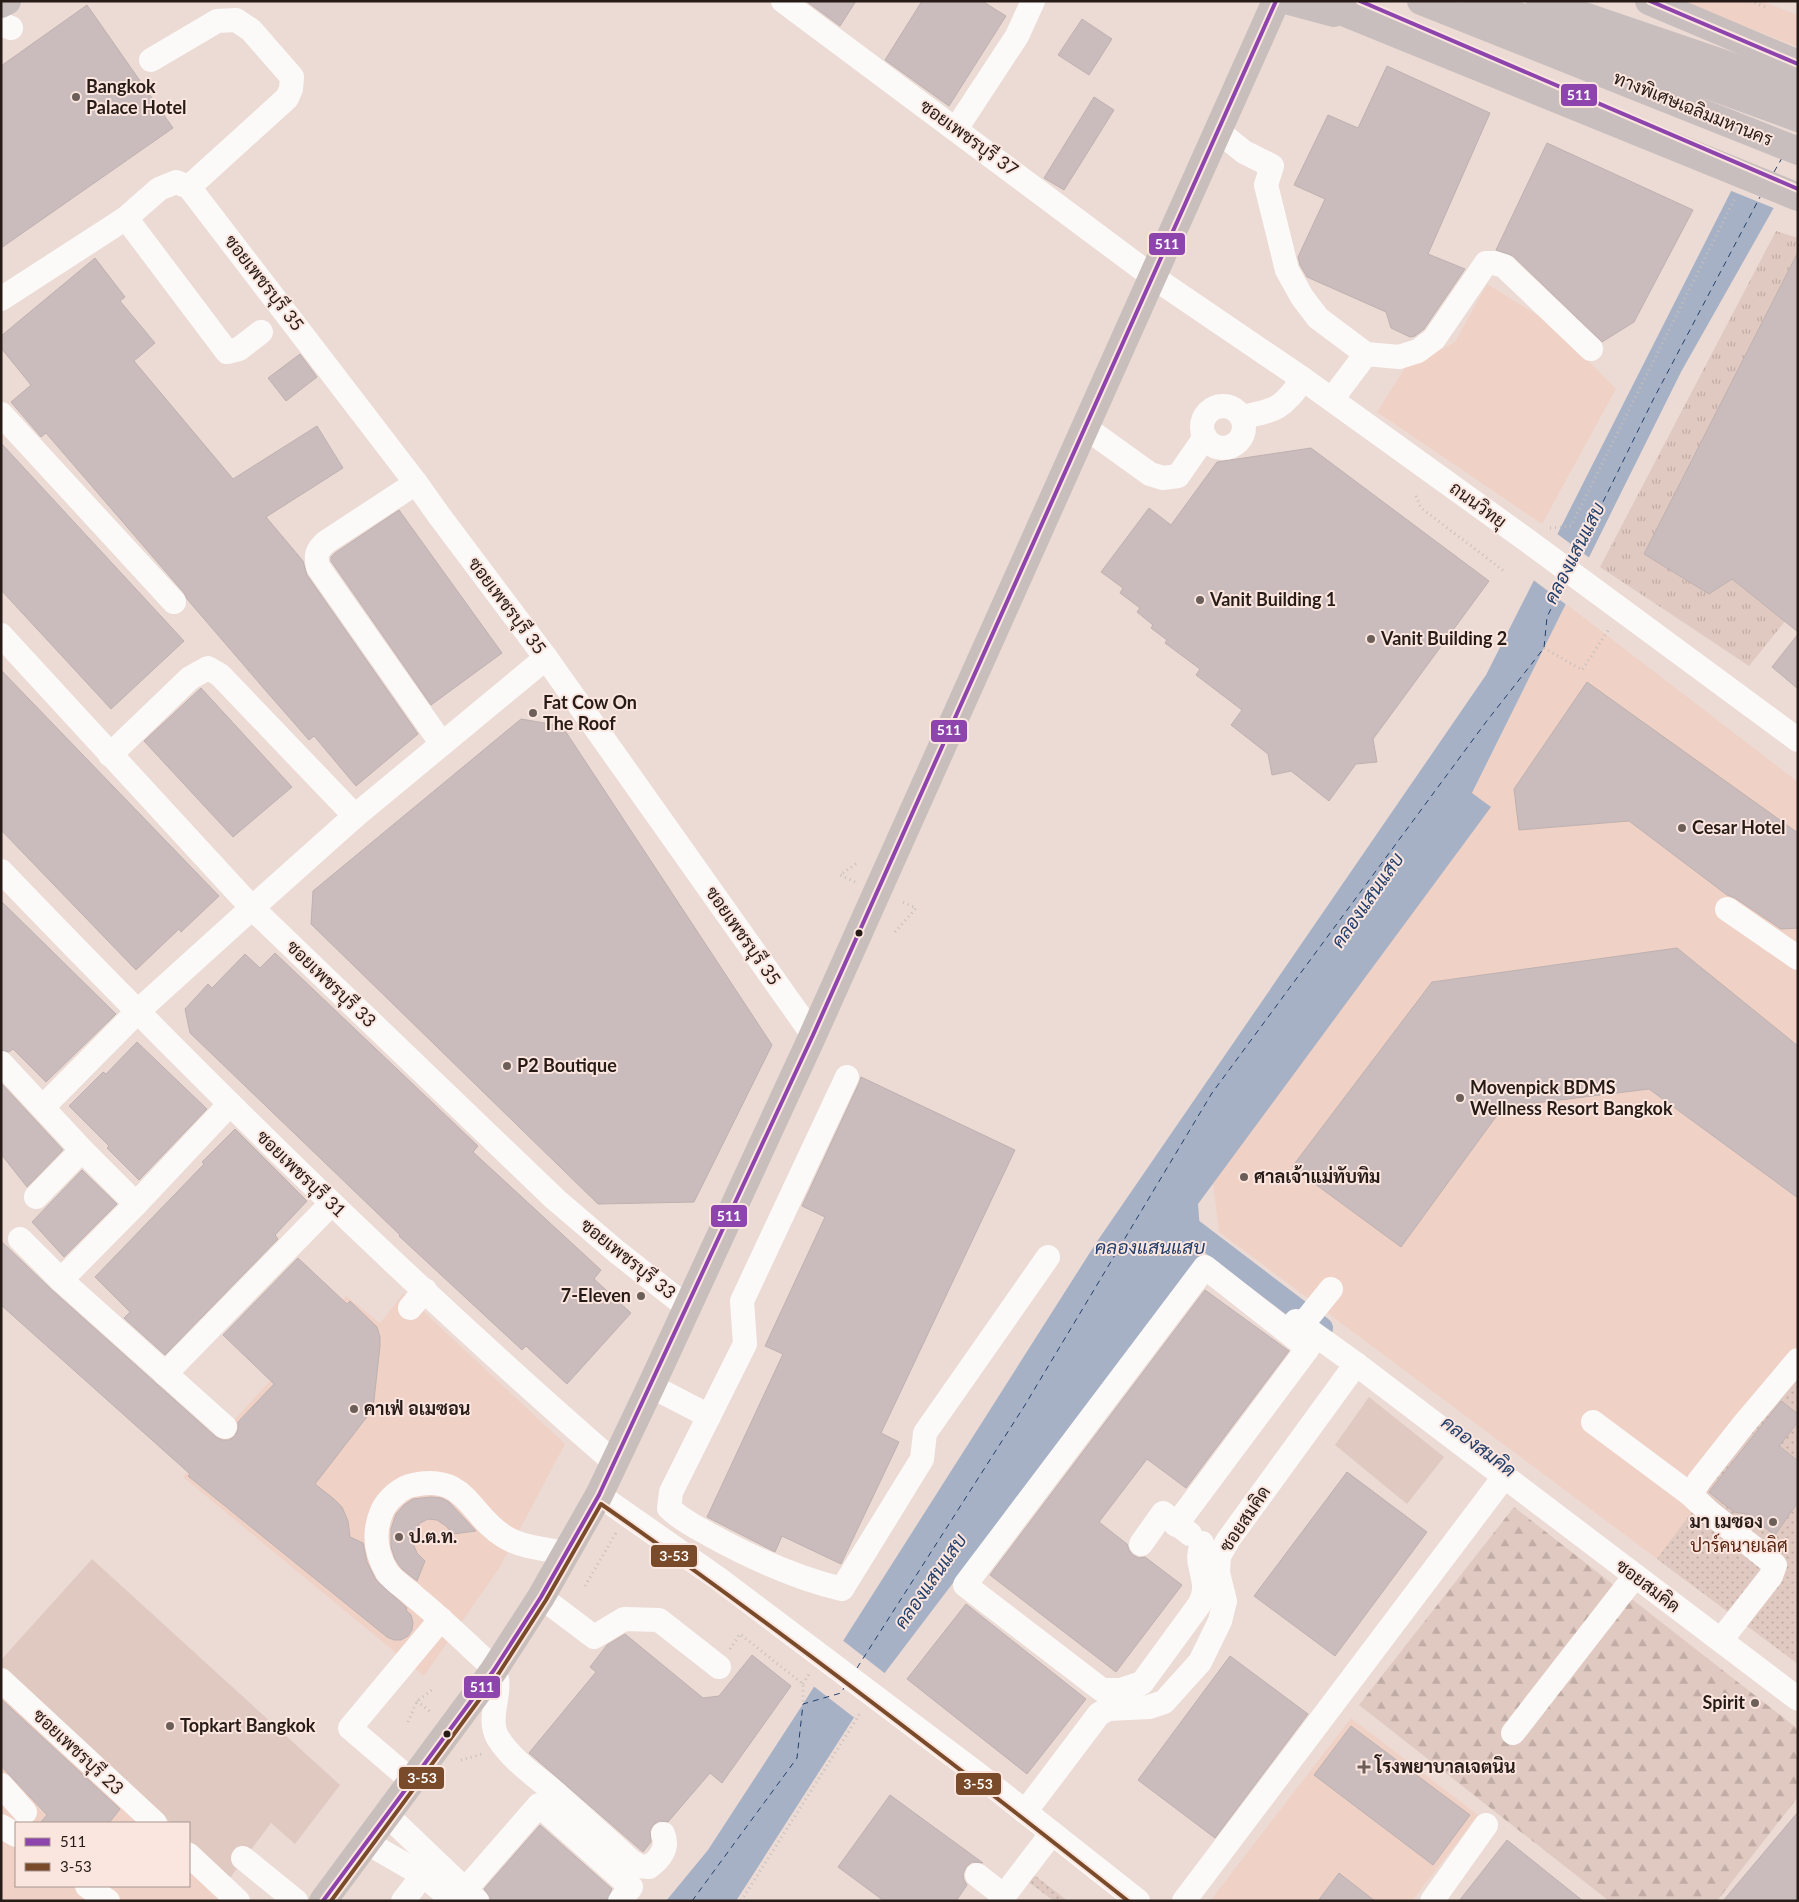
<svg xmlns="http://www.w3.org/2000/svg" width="1799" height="1902" font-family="Lato,Sarabun,sans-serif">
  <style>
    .built { fill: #efd1c6 }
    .grass { fill: url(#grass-tufts) }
    .forest { fill: url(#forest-firs) }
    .garden { fill: url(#garden-dots) }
    .pitch { fill: #e0c9c0 }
    .water { fill: #a7b1c5 }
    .pier { fill: #ecdbd4 }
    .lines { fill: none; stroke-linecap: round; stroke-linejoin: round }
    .canal { stroke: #a7b1c5; stroke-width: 22 }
    .ferry { stroke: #23406c; stroke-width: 1; stroke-dasharray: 6 5; stroke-linecap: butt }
    .building { fill: #cabcbc; stroke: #beb1b0 }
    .path { stroke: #c5bfbd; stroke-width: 3; stroke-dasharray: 1 4; stroke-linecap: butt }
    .minor { stroke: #fcfaf9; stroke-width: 24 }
    .major { stroke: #c8bfbd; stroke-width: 28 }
    .highway { stroke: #c9bebe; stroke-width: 28 }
    .bus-1-casing { stroke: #fbe6df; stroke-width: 8 }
    .bus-2-casing { stroke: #fbe6df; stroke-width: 8 }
    .bus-1 { stroke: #8e44ad; stroke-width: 4 }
    .bus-2 { stroke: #7a4b2a; stroke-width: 4 }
    .poi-dot { fill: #6c5e59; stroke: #fbe6df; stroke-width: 2 }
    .bus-dot { fill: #271b17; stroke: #fbe6df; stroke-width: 2 }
    .labels { text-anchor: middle; stroke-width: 4; stroke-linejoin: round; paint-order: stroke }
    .poi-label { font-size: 18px; font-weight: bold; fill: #271b17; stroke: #fbe6df; text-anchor: start }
    .street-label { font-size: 18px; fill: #271b17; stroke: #fbe6df }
    .park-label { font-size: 18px; fill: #5a2511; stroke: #fbe6df }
    .water-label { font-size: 19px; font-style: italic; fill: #23406c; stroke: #fbe6df }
    .line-badge { stroke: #fbe6df; stroke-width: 2 }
    .badge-label { font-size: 14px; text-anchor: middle; font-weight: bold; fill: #fff }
  </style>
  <defs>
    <pattern id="grass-tufts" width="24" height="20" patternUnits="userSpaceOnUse" patternTransform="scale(1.25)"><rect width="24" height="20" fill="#e0c9c0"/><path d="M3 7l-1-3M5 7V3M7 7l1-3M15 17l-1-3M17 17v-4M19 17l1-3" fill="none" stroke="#c0aca4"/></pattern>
    <pattern id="forest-firs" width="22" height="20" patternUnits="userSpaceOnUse" patternTransform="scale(1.25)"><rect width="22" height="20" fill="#e0c9c0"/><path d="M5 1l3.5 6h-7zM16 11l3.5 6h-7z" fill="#c0aca4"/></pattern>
    <pattern id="garden-dots" width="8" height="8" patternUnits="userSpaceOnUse" patternTransform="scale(1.25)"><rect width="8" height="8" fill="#e0c9c0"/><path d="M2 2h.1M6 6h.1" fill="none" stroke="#c0aca4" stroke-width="1.8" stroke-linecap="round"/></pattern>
  </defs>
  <rect width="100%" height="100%" fill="#ecdbd4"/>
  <g class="built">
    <path d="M1681 1H1761L1798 15V47Z"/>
    <path d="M1487 284 1552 324 1616 389 1542 524 1377 412 1405 368 1455 342Z"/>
    <path d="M1566 604 1798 782V1664L1219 1232 1213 1183 1490 808 1472 794Z"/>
    <path d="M404 1293 565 1444 500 1567 424 1676 183 1477 346 1296 380 1323Z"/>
    <path d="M1 1688 145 1823H16V1886H189V1865L227 1901H1Z"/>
    <path d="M1351 1718 1478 1815 1412 1901H1210Z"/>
  </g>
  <path class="grass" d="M1776 231 1798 238V605L1749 666 1600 567Z"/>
  <path class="forest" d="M1514 1507 1798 1729V1797L1717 1901H1609L1359 1705Z"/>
  <g class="garden">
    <path d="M1798 1372V1664L1657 1559 1776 1398Z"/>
    <path d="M1033 1874 1068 1901H1054L1027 1881Z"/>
  </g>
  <g class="pitch">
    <path d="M1369 1397 1444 1457 1407 1504 1335 1445Z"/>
    <path d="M92 1559 340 1785 295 1844 271 1823 230 1878 189 1840V1823H171L1 1667V1660Z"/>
  </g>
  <path class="water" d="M1798 59V165L1681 372 1472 793 1491 807 1198 1204 1202 1255 871 1691 736 1901H666L708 1850 803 1704 1096 1243 1486 675Z"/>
  <g class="pier">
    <path d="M1786 76 1798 81V170L1776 209 1729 190Z"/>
    <path d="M1556 533 1591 559 1568 606 1532 579Z"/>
    <path d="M841 1639 887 1675 856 1719 812 1685Z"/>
  </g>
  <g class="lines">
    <path class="canal" d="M1176 1217 1322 1328"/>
    <g class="ferry">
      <path d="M1774 172 1782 158"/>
      <path d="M1574 561 1653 400 1760 197"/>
      <path d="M857 1668 1025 1405 1212 1093 1486 722 1544 648 1547 617 1564 582"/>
      <path d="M692 1901 797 1758 803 1704 841 1693 844 1688"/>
    </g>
  </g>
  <g class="building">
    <path d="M806 1H856L840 26Z"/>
    <path d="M922 1H982L1006 16 949 106 885 60Z"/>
    <path d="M87 5 173 128 1 248V66Z"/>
    <path d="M1082 19 1112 39 1089 75 1058 55Z"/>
    <path d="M1387 66 1490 113 1428 254 1465 269 1424 329 1415 336 1410 337 1391 328 1386 312 1307 277 1300 265 1298 257 1325 199 1294 185 1328 115 1358 128Z"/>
    <path d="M1094 97 1114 110 1064 190 1044 178Z"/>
    <path d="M1547 143 1693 210 1634 322 1602 342 1513 256 1496 250Z"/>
    <path d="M1798 252V632L1732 579 1709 594 1644 554Z"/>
    <path d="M95 258 125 297 120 301 155 343 134 361 233 479 317 426 343 468 266 517 303 561 307 575 418 734 356 786 314 736 309 740 266 691 187 599 184 593 46 433 41 437 11 402 31 385 1 348V336Z"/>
    <path d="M300 354 317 377 286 401 268 378Z"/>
    <path d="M1 443 184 641 111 709 1 590Z"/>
    <path d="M1311 448 1489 581 1373 739 1377 762 1356 764 1329 801 1291 771 1272 775 1268 754 1231 725 1242 710 1196 675 1200 669 1165 643 1167 640 1151 628 1153 625 1137 612 1140 608 1120 593 1123 588 1101 572 1149 508 1171 525 1217 462Z"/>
    <path d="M399 510 502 653 431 705 331 561V557L335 553Z"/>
    <path d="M1798 634V689L1772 667Z"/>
    <path d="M1 670 219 896 181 932 179 929 136 970 1 830Z"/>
    <path d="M1587 682 1798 833V928L1781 929 1735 898 1727 895 1629 821 1519 830 1514 789Z"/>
    <path d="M201 688 292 787 233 837 144 741Z"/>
    <path d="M521 719 562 726 772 1045 694 1202 598 1204 311 924 313 891Z"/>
    <path d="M1 901 116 1014 46 1082 13 1049 9 1052 1 1050Z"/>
    <path d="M1677 948 1798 1046V1198L1649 1089 1503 1107 1401 1247 1292 1167 1432 982Z"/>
    <path d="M275 953 478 1146 473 1152 601 1270 594 1279 631 1313 567 1384 526 1346 522 1350 399 1236 400 1235 190 1033 185 1009 208 984 212 988 245 954 260 968Z"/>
    <path d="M137 1042 207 1109 139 1180 107 1148 109 1146 69 1106 103 1072 106 1074Z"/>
    <path d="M861 1077 1015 1150 881 1433 899 1442 841 1564 782 1536 775 1552 707 1517 783 1354 765 1346 825 1217 802 1206 859 1083Z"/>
    <path d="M1 1083 63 1150 27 1187 1 1154Z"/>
    <path d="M235 1129 307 1201 275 1235 278 1239 165 1355 124 1318 130 1312 95 1277 204 1164 202 1162Z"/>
    <path d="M82 1170 117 1204 64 1257 32 1222Z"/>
    <path d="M1 1241 52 1290 216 1437 222 1440H229L235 1436 238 1429V1422L274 1384 223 1335 298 1258 347 1304 350 1301 377 1327 380 1337V1346L373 1409 315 1484 334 1499 342 1507 348 1521 350 1537 363 1543 367 1562 376 1580 407 1608 406 1610 411 1615 413 1623 412 1630 408 1636 401 1640H394L387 1637 188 1476 190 1474 1 1305Z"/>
    <path d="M1205 1290 1289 1351 1186 1488 1147 1459 1099 1522 1127 1544 1129 1550 1133 1555 1139 1558 1145 1557 1182 1585 1116 1672 990 1575Z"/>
    <path d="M1781 1401 1798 1414V1422L1779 1446 1798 1461V1502L1775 1535 1746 1514 1734 1512 1709 1492Z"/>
    <path d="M1347 1472 1427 1532 1335 1656 1254 1596Z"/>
    <path d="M431 1497 441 1498 449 1502 476 1531 453 1534 446 1526 437 1520 428 1519 420 1523 414 1532 412 1541 417 1553 425 1561 417 1581 402 1569 395 1559 391 1547V1529L396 1514 404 1505 413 1499Z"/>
    <path d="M966 1604 1086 1699 1027 1774 907 1679Z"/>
    <path d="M625 1634 703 1698 719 1696 752 1655 791 1686 722 1783 710 1773 668 1822 659 1821 653 1825 650 1831 651 1842 643 1852 529 1753 596 1672 590 1667 607 1645Z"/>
    <path d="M1230 1656 1308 1714 1215 1838 1138 1780Z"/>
    <path d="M1 1699 120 1809 109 1823H40L47 1815 1 1766Z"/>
    <path d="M1351 1726 1470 1815 1433 1865 1314 1775Z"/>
    <path d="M890 1795 983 1863 972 1862 966 1867 963 1874 964 1880 967 1885 956 1901H884L838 1867Z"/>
    <path d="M1798 1812V1901H1723Z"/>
    <path d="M540 1825 612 1889 607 1901H490V1897L484 1889Z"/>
    <path d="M1507 1840 1583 1901H1459Z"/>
    <path d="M1339 1873 1375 1901H1318Z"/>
  </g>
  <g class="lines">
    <g class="path">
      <path d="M1750 1 1765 7"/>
      <path d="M1416 496 1421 508 1504 571"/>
      <path d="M1550 528 1571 526 1735 198"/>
      <path d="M1544 648 1582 670 1609 629"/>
      <path d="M855 882 840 875 857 863"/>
      <path d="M895 932 916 908 900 901"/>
      <path d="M585 1586 616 1533"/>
      <path d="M730 1649 740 1634 803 1684V1704"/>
      <path d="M803 1684 809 1674"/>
      <path d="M417 1701 432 1713"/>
      <path d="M408 1722 417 1701 432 1690"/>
      <path d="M461 1760 482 1754"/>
      <path d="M741 1901 861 1712"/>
    </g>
    <g class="minor">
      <path d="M783 1 1153 277 1303 379 1528 541 1798 740"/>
      <path d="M1 24 11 28"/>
      <path d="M151 60 217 21 236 20 251 30 292 77 291 89 287 98 189 187"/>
      <path d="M956 129 1017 36 1033 1"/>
      <path d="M1218 131 1244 152 1272 166 1266 185 1287 270 1302 297 1318 318 1366 354"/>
      <path d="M189 187 416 483 438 514 546 658 813 1035"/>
      <path d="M126 218 227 352 239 349 261 332"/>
      <path d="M1 299 126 218 159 189 176 182 189 187"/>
      <path d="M1332 399 1366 354 1399 357 1418 351 1434 339 1486 263H1494L1504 266 1591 349"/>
      <circle cx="1223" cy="427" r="21"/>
      <path d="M1 414 174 602"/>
      <path d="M1242 417C1277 410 1282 409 1303 379"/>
      <path d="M1086 428 1150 474 1163 478 1178 476 1205 437"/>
      <path d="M416 483 326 542C317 550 315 555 318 567L442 744"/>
      <path d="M1 635 252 908 555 1199 617 1252 687 1307"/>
      <path d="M110 755 190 678 208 668 220 675 355 816"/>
      <path d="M1 871C198 1076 400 1276 615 1463"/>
      <path d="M1727 909 1798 958"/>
      <path d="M1 1063 82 1150 136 1204"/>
      <path d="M847 1077 742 1301 745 1344 671 1492 669 1508C681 1520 696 1527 710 1535 752 1558 795 1578 842 1589L922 1459 925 1433 1048 1257"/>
      <path d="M43 1107 137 1012 252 908 355 816 546 658"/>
      <path d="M36 1197 82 1150"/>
      <path d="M20 1239 61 1280 225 1427"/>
      <path d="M61 1280 136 1204 230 1104"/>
      <path d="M410 1308 425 1290"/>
      <path d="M1296 1321 1356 1364 1798 1699"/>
      <path d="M1302 1325 1331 1289"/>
      <path d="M165 1374 331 1204"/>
      <path d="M651 1386 709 1416"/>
      <path d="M1593 1422 1691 1495"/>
      <path d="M599 1495 719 1579 975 1772 1138 1901"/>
      <path d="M1176 1525 1308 1348 1205 1267 965 1585 1102 1690H1121L1142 1683 1199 1605C1208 1589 1203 1580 1200 1564 1198 1557 1200 1550 1202 1543"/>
      <path d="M1141 1544 1163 1513 1190 1534"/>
      <path d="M567 1553C546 1549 523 1548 505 1537 469 1516 467 1473 413 1485 401 1487 387 1500 382 1511 373 1532 375 1552 387 1572 393 1581 407 1589 415 1597 436 1614 455 1632 474 1650 480 1656 488 1662 493 1669 506 1687 485 1717 498 1738 511 1759 534 1775 552 1790 579 1814 605 1837 631 1861L639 1866 649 1867C660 1859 669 1848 663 1834"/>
      <path d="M541 1597 594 1637 624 1619 659 1620 719 1667"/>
      <path d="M1721 1640 1771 1576 1775 1565 1708 1511 1691 1495 1699 1481 1744 1424 1798 1360"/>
      <path d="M1 1680 155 1823"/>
      <path d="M1513 1733 1635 1576"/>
      <path d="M412 1781 350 1728 441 1619"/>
      <path d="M1 1785 25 1812"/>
      <path d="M1025 1812 1099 1714 1108 1709 1149 1707 1164 1702 1200 1662 1220 1621 1225 1601 1218 1573 1219 1556 1228 1540 1356 1364"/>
      <path d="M387 1815 477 1901"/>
      <path d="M1 1826 16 1835"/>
      <path d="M378 1849 423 1875 454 1901"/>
      <path d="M189 1855 238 1901"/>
      <path d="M243 1858 296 1901"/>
      <path d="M977 1875 1004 1896"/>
      <path d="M87 1886 108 1901"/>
      <path d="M465 1890 539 1805 631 1887 620 1901"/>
      <path d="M403 1901 423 1875"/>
      <path d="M1000 1901 1052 1833"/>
      <path d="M1184 1901 1504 1477"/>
      <path d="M1432 1901 1486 1825"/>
    </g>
    <path class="major" d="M323 1901 494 1670 541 1597 599 1495 651 1386 813 1035 1276 1"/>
    <g class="highway">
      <path d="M1289 1 1334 13"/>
      <path d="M1316 1 1798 197"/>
      <path d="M1421 1 1798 151"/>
      <path d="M1477 1 1798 118"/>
      <path d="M1540 1 1798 89"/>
      <path d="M1649 1 1798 64"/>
      <path d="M1 4 7 1"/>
    </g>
    <g class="bus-1-casing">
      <g id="bus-1">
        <path d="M1360 1 1798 189"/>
        <path d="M1650 1 1798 64"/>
        <path d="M323 1901 494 1670 541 1597 599 1495 813 1035 1276 1"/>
      </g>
    </g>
    <g class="bus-2-casing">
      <path id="bus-2" d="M331 1901 499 1673 546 1600 601 1504C781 1630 955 1764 1128 1901"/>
    </g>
    <use href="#bus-1" class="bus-1"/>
    <use href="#bus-2" class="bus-2"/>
  </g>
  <g class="poi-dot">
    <circle cx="76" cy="97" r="5"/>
    <circle cx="1200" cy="600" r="5"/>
    <circle cx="1371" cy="639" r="5"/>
    <circle cx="533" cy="713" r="5"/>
    <circle cx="1682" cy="828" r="5"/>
    <circle cx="507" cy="1066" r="5"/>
    <circle cx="1460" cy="1098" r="5"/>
    <circle cx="1244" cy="1177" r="5"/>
    <circle cx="641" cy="1296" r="5"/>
    <circle cx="354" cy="1409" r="5"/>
    <circle cx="1773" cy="1522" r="5"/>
    <circle cx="399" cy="1537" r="5"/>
    <circle cx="1755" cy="1703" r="5"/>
    <circle cx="170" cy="1726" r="5"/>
    <path d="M1361.5 1759.5h5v5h5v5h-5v5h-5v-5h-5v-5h5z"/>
  </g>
  <g class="bus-dot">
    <circle cx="859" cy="933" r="4.5"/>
    <circle cx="447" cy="1734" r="4.5"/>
  </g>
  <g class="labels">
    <g class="poi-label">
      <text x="86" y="93">Bangkok<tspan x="86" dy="21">Palace Hotel</tspan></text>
      <text x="1210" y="606">Vanit Building 1</text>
      <text x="1381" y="645">Vanit Building 2</text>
      <text x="543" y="709">Fat Cow On<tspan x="543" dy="21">The Roof</tspan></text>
      <text x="1692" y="834">Cesar Hotel</text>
      <text x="517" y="1072">P2 Boutique</text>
      <text x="1470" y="1094">Movenpick BDMS<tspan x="1470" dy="21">Wellness Resort Bangkok</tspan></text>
      <text x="1254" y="1183">ศาลเจ้าแม่ทับทิม</text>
      <text x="631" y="1302" text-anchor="end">7-Eleven</text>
      <text x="364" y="1415">คาเฟ่ อเมซอน</text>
      <text x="1763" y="1528" text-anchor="end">มา เมซอง</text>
      <text x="409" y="1543">ป.ต.ท.</text>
      <text x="1745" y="1709" text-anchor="end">Spirit</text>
      <text x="180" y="1732">Topkart Bangkok</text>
      <text x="1375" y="1773">โรงพยาบาลเจตนิน</text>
    </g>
    <g class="street-label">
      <text transform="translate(1693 109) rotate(22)" y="6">ทางพิเศษเฉลิมมหานคร</text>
      <text transform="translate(969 138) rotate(36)" y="6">ซอยเพชรบุรี 37</text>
      <text transform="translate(264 283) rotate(52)" y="6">ซอยเพชรบุรี 35</text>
      <text transform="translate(1478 505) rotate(36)" y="6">ถนนวิทยุ</text>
      <text transform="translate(507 606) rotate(53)" y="6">ซอยเพชรบุรี 35</text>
      <text transform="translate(743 936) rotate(55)" y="6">ซอยเพชรบุรี 35</text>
      <text transform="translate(331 984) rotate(44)" y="6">ซอยเพชรบุรี 33</text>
      <text transform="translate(301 1174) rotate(44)" y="6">ซอยเพชรบุรี 31</text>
      <text transform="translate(628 1259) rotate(39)" y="6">ซอยเพชรบุรี 33</text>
      <text transform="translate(1245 1519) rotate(-56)" y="6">ซอยสมคิด</text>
      <text transform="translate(1648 1586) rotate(37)" y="6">ซอยสมคิด</text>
      <text transform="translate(78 1752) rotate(43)" y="6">ซอยเพชรบุรี 23</text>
    </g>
    <g class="park-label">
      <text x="1739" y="1552">ปาร์คนายเลิศ</text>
    </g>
    <g class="water-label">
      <text transform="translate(1574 553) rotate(-63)" y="7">คลองแสนแสบ</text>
      <text transform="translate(1367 900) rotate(-55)" y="7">คลองแสนแสบ</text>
      <text x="1150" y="1254">คลองแสนแสบ</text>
      <text transform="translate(1479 1446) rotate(37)" y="7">คลองสมคิด</text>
      <text transform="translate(930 1581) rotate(-55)" y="7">คลองแสนแสบ</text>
    </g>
  </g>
  <g class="line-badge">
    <rect x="1560" y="83" width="38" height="24" rx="5" fill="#8e44ad"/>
    <rect x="1148" y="232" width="38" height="24" rx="5" fill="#8e44ad"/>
    <rect x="930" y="719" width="38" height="24" rx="5" fill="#8e44ad"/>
    <rect x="710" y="1204" width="38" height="24" rx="5" fill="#8e44ad"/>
    <rect x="650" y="1544" width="48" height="24" rx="5" fill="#7a4b2a"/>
    <rect x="463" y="1675" width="38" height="24" rx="5" fill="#8e44ad"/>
    <rect x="398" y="1766" width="47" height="24" rx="5" fill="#7a4b2a"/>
    <rect x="955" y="1772" width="47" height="24" rx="5" fill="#7a4b2a"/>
  </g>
  <g class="badge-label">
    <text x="1579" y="100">511</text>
    <text x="1167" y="249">511</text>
    <text x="949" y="735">511</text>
    <text x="729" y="1221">511</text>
    <text x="674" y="1561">3-53</text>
    <text x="482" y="1692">511</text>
    <text x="422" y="1783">3-53</text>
    <text x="978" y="1789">3-53</text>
  </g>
  <rect width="1799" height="1902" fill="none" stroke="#271b17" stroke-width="5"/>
  <rect x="15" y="1822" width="175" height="65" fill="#fbe6df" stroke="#a6958f"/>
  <rect x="25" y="1838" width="25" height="8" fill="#8e44ad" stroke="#a6958f"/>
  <text x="60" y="1847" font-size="15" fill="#271b17">511</text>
  <rect x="25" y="1863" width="25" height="8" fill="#7a4b2a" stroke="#a6958f"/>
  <text x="60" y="1872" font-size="15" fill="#271b17">3-53</text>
</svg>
